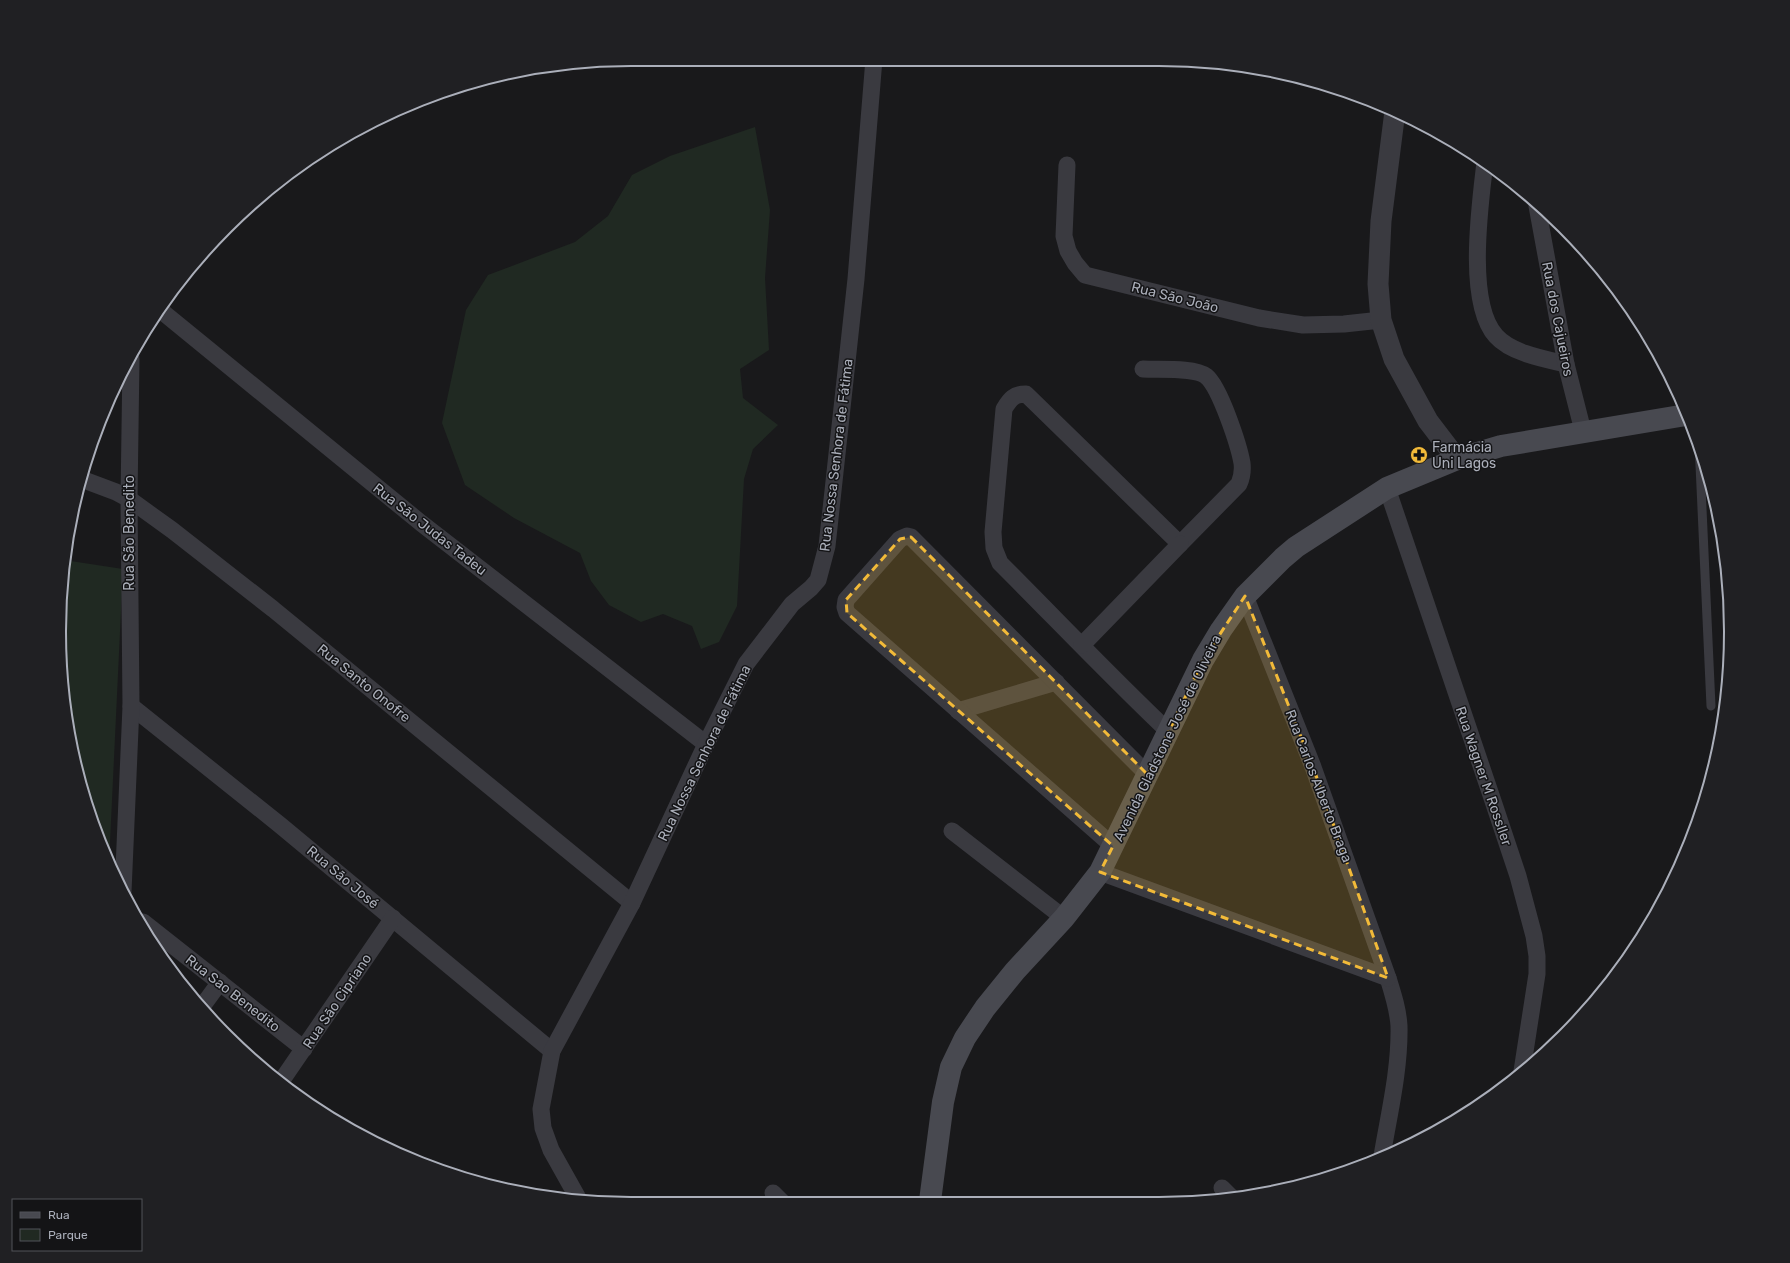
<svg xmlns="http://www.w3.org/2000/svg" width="1790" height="1263" font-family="Rubik,sans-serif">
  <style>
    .green { fill: #202922 }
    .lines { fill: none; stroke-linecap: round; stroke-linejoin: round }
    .service { stroke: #3a3a40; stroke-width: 9 }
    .minor { stroke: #3a3a40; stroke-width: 17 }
    .tertiary { stroke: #3a3a40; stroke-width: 21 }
    .secondary { stroke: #484950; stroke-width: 22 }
    .marked { fill: #f2ba39; fill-opacity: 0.2; stroke: #f2ba39; stroke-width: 3; stroke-dasharray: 8 5; stroke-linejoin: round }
    .labels { text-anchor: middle; stroke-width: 3; stroke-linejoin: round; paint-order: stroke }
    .street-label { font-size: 14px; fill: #abafba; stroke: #141416 }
    .poi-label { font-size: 14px; fill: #abafba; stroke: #141416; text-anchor: start }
    .rim { fill: none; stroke: #abafba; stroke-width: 2 }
  </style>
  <rect width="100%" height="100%" fill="#19191b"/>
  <g class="green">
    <path d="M755 127 770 210 765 278 769 350 740 369 743 398 778 425 753 449 744 479 737 606 719 642 701 649 692 626 663 614 641 622 609 605 591 581 580 553 514 518 465 485 442 423 466 310 488 275 575 242 608 216 632 175 670 156Z"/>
    <path d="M64 560 123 569 109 863 89 815 64 706Z"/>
  </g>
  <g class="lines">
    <path class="service" d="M1699 443 1711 706"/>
    <g class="minor">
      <path d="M1485 162C1480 205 1466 303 1496 336 1511 353 1544 359 1566 364"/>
      <path d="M1067 165 1064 236 1068 251 1075 263 1085 275 1259 318 1303 325 1344 324 1381 320"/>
      <path d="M1537 206 1566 364 1583 431"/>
      <path d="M159 309 421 523 706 744"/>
      <path d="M1143 369C1159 370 1194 367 1206 376 1220 387 1239 446 1242 463 1243 471 1242 477 1239 484L1180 544 1026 394C1014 394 1010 399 1004 409L993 532 994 548 1000 563C1056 619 1111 677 1169 732"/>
      <path d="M84 480 116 492 129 499 172 530 273 609 632 903"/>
      <path d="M1387 488 1494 804 1518 876 1534 936 1537 956V974L1522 1071"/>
      <path d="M1245 596 1313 767 1388 978C1393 994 1398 1009 1399 1026 1400 1069 1389 1114 1382 1156"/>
      <path d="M1082 645 1180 544"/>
      <path d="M131 706 280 825 552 1051"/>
      <path d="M958 711 1056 682"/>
      <path d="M952 831 1064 918"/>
      <path d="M1113 846 847 613 845 607 846 600 900 539 907 536 911 537 1148 775"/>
      <path d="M1100 872 1388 978"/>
      <path d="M123 892 131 706 129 499 131 359"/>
      <path d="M143 922 304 1049"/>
      <path d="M201 1008 220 982"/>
      <path d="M280 1083 393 918"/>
      <path d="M1222 1188 1233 1199"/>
      <path d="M773 1193 782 1202"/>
      <path d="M579 1200 551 1150 543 1128 541 1109 552 1051 632 903 706 744 746 664 792 604 811 588 818 580 827 546 856 279 874 59"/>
    </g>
    <path class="tertiary" d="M1395 111 1381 221 1378 284 1381 320 1394 359 1428 421 1457 459"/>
    <path class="secondary" d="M930 1201 943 1102 951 1067 965 1038 985 1008 1015 971 1064 918 1100 872 1203 660 1221 630 1245 596 1283 558 1296 547 1387 488 1457 459 1501 446 1686 415"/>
  </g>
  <path class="marked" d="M911 537 1148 775 1203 660 1245 596 1313 767 1388 978 1100 872 1113 846 847 613 846 600 900 539Z"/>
  <defs>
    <g id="pharmacy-disc" transform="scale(0.9)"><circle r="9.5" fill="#f2ba39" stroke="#141416"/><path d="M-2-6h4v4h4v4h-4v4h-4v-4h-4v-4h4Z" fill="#111"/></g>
  </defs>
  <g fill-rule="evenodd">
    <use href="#pharmacy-disc" x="1419" y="455"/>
  </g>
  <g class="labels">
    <g class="street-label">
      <text transform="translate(1175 297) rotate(14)" y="5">Rua São João</text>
      <text transform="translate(1558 319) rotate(79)" y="5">Rua dos Cajueiros</text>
      <text transform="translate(836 455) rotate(-83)" y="5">Rua Nossa Senhora de Fátima</text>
      <text transform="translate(430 529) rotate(38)" y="5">Rua São Judas Tadeu</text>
      <text transform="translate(129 533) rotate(-90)" y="5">Rua São Benedito</text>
      <text transform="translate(364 683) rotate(39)" y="5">Rua Santo Onofre</text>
      <text transform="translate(1167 738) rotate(-64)" y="5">Avenida Gladstone José de Oliveira</text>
      <text transform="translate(704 753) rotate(-64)" y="5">Rua Nossa Senhora de Fátima</text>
      <text transform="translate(1484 776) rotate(71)" y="5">Rua Wagner M Rossller</text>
      <text transform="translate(1319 786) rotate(69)" y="5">Rua Carlos Alberto Braga</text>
      <text transform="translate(343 877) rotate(40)" y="5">Rua São José</text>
      <text transform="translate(233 993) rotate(38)" y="5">Rua Sao Benedito</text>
      <text transform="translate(337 1001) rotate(-56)" y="5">Rua São Cipriano</text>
    </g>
    <g class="poi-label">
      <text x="1432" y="452">Farmácia<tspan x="1432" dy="16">Uni Lagos</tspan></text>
    </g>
  </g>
  <path d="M0 0H1790V1263H0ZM631 66H1159A565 565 0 0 1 1724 631V632A565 565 0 0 1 1159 1197H631A565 565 0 0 1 66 632V631A565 565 0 0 1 631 66Z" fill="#202023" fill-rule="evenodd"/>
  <path class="rim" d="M631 66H1159A565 565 0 0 1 1724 631V632A565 565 0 0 1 1159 1197H631A565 565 0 0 1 66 632V631A565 565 0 0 1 631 66Z"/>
  <rect x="12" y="1199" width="130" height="52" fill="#141416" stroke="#505258"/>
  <rect x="20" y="1212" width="20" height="6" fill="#484950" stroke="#505258"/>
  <text x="48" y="1219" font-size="12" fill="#abafba">Rua</text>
  <rect x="20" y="1229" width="20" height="12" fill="#202922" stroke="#505258"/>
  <text x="48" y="1239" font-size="12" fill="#abafba">Parque</text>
</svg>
